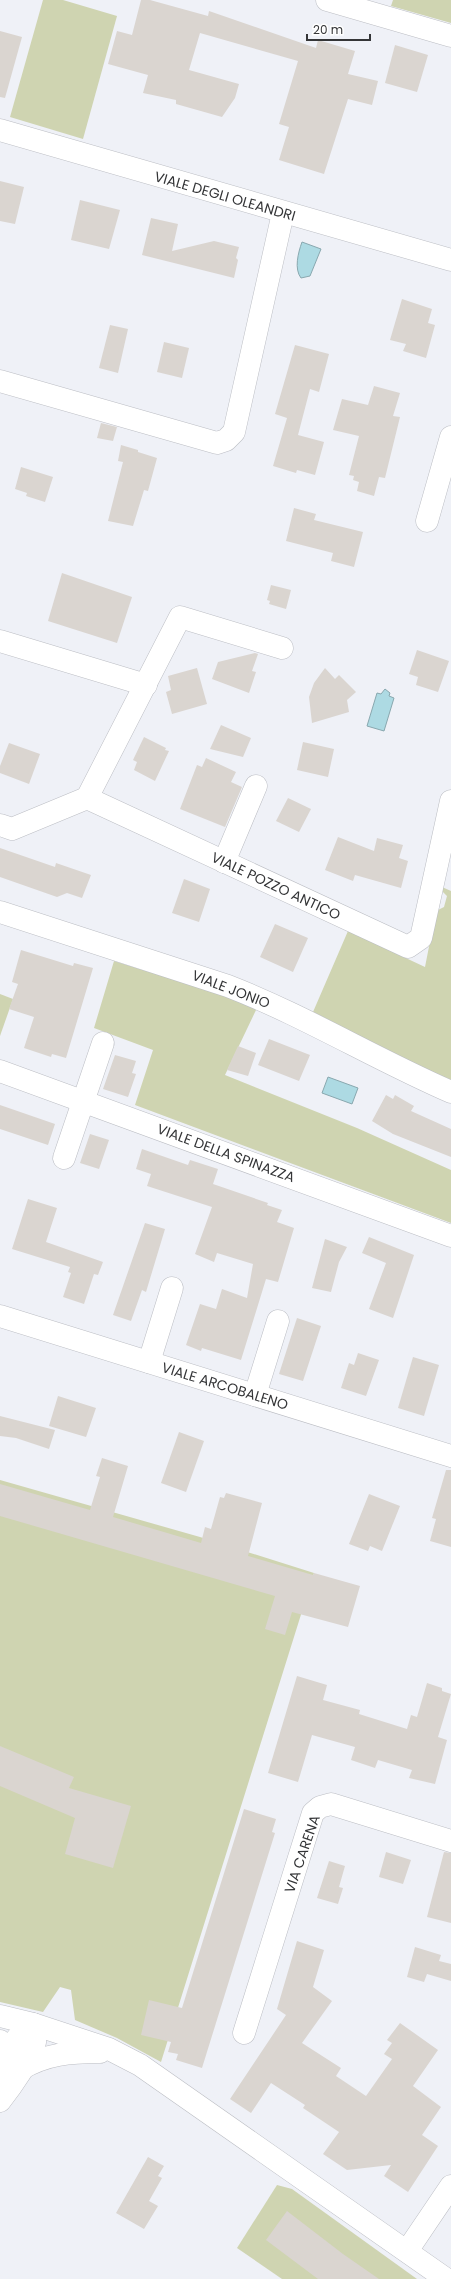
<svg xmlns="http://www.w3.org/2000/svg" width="451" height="2279" font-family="Poppins,sans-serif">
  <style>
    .green { fill: #cfd4b1 }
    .water { fill: #addae3; stroke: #89a8af }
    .building { fill: #dad5d0 }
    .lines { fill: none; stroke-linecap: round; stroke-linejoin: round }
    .minor-casing { stroke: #bcbec4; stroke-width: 23 }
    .tertiary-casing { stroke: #bcbec4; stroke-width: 23 }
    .minor { stroke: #fff; stroke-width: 22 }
    .tertiary { stroke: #fff; stroke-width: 22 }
    .labels { text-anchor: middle; stroke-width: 4; stroke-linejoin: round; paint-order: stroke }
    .street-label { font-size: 14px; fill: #343537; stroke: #fff }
  </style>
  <rect width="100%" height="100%" fill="#eff1f7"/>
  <g class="green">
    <path d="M43 0H63L117 16 83 139 10 117Z"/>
    <path d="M393 0H451V23L391 6Z"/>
    <path d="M442 887 451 891V1080L408 1061 313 1012 348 931 425 967 436 911 444 907 447 896 441 890Z"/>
    <path d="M114 961 207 990 257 1008 225 1075 357 1128 451 1170V1223L135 1105 153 1050 94 1028Z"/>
    <path d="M0 994 13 999 0 1036Z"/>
    <path d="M0 1480 200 1537 314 1573 161 2062 117 2038 75 2020 71 1990 60 1987 43 2012 0 2002Z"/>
    <path d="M277 2185 292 2189 417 2279H282L237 2248Z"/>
  </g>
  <g class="water">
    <path d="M302 242 321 249 310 276 301 278C294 269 298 253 302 242Z"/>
    <path d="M385 689 390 693 389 696 394 698 384 731 367 726 377 693 381 694Z"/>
    <path d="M328 1077 358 1088 352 1104 322 1093Z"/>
  </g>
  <g class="building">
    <path d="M141 0H150L208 16 209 11 316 48 318 40 355 51 348 74 378 81 372 105 348 99 324 174 279 160 289 127 279 124 298 61 200 33 189 70 239 84 235 98 222 117 176 104V100L143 93 148 75 108 64 117 31 132 35Z"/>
    <path d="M0 31 22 37 5 98 0 97Z"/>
    <path d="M395 45 428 55 417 92 385 83Z"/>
    <path d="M0 181 24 187 15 224 0 221Z"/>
    <path d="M80 200 120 210 109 249 71 240Z"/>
    <path d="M151 218 178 224 172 251 214 241 239 247 236 258 238 260 234 278 142 255Z"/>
    <path d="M402 299 432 309 428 323 435 325 426 358 403 351 406 344 390 340Z"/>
    <path d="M110 325 128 329 118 373 99 368Z"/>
    <path d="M164 342 189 348 182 378 157 372Z"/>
    <path d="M295 345 329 354 319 392 310 389 298 435 324 442 315 475 297 470 296 473 273 466 287 418 275 414Z"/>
    <path d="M374 386 400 393 393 416 400 417 385 478 379 477 374 496 357 491 359 482 353 480 354 476 349 475 359 436 333 430 342 399 368 405Z"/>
    <path d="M101 423 117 427 113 441 97 438Z"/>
    <path d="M121 445 138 450V452L157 458 148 491 144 490 133 526 108 521 123 462 118 461Z"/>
    <path d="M21 467 53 477 45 502 26 496 27 493 15 489Z"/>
    <path d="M294 508 316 514 314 520 363 532 354 567 331 561 333 553 286 541Z"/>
    <path d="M62 573 132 597 117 643 48 621Z"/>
    <path d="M271 585 291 590 286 609 269 604 270 601 267 600Z"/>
    <path d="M417 650 449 661 438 692 416 685 418 677 409 674Z"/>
    <path d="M255 653 258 654 252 671 256 672 249 693 212 679 218 662Z"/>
    <path d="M197 668 207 704 172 714 166 692 171 690 168 676Z"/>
    <path d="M325 668 335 679 339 675 356 692 347 700 349 712 312 723 309 697 314 683Z"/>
    <path d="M221 725 251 738 243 757 210 749Z"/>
    <path d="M144 737 166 748 165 750 169 751 155 781 134 770 137 762 133 760Z"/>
    <path d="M303 742 334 749 328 777 297 770Z"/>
    <path d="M9 743 40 754 29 784 0 773V766Z"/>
    <path d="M206 758 236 772 231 782 242 787 225 827 180 809 197 765 202 767Z"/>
    <path d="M288 798 311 809 299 832 276 821Z"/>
    <path d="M338 837 374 851 377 838 403 845 399 858 408 861 401 888 355 875 353 881 325 870Z"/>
    <path d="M0 848 55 867 56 863 91 875 82 898 67 893 57 897 0 877Z"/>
    <path d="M184 879 210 889 199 922 172 913Z"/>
    <path d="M275 924 308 938 293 972 260 957Z"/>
    <path d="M21 950 73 966 74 963 93 968 66 1058 52 1054 51 1057 24 1048 34 1017 9 1009 18 984 12 982Z"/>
    <path d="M269 1039 310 1055 299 1081 258 1065Z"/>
    <path d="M238 1046 256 1053 248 1076 227 1070Z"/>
    <path d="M115 1055 136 1061 132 1073 136 1074 128 1097 103 1089Z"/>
    <path d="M386 1095 393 1099 395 1095 414 1106 411 1111 451 1129V1157L393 1134 372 1121Z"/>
    <path d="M0 1105 55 1124 48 1145 0 1129Z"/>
    <path d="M90 1134 109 1140 99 1169 80 1163Z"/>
    <path d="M142 1149 188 1165 190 1160 218 1169 213 1184 268 1203 267 1205 282 1210 277 1222 294 1228 278 1282 266 1279 241 1360 202 1348 201 1351 186 1345 200 1304 216 1309 222 1289 247 1298 253 1264 217 1253 214 1262 195 1254 212 1207 147 1186 151 1174 136 1169Z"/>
    <path d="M28 1199 57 1208 46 1242 103 1262 98 1275 94 1274 84 1304 63 1297 71 1273 68 1272 70 1267 12 1249Z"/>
    <path d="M145 1223 165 1229 146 1292 142 1290 131 1321 113 1315Z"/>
    <path d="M369 1237 414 1255 393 1318 369 1309 386 1263 362 1253Z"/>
    <path d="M325 1239 347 1247 339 1262 331 1292 312 1288Z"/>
    <path d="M297 1318 321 1326 303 1381 279 1374Z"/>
    <path d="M358 1353 379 1360 366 1396 341 1388 349 1363 354 1365Z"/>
    <path d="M413 1357 439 1365 424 1416 398 1408Z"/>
    <path d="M58 1396 96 1408 86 1437 49 1426Z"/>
    <path d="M0 1416 55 1430 49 1449 16 1438 0 1436Z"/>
    <path d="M179 1432 204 1441 186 1492 161 1483Z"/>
    <path d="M102 1458 128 1466 113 1517 201 1543 205 1527 211 1529 220 1497 224 1498 226 1493 262 1503 248 1556 313 1575 314 1573 360 1586 348 1627 292 1612 285 1635 265 1629 275 1596 0 1516V1484L90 1510 100 1477 96 1476Z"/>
    <path d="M446 1470H451V1547L430 1541 436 1519 432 1518Z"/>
    <path d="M369 1494 400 1506 382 1551 370 1546 368 1551 349 1544Z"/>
    <path d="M297 1676 327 1685 323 1700 360 1710 359 1714 407 1729 411 1715 417 1717 427 1683 442 1688V1691L451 1694 438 1737 447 1740 435 1784 409 1778 412 1770 378 1760 375 1768 351 1760 355 1747 312 1735 298 1782 268 1773Z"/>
    <path d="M0 1746 74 1777 69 1788 131 1806 113 1868 65 1854 75 1818 0 1786Z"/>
    <path d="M244 1809 276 1819 272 1832 275 1833 202 2068 176 2060 178 2054 168 2052 171 2042 141 2035 149 2000 182 2008Z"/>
    <path d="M386 1852 411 1860 403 1884 379 1877Z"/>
    <path d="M444 1852 451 1853V1923L427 1917Z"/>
    <path d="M329 1861 345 1866 339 1887 343 1888 338 1904 317 1898Z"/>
    <path d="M297 1941 324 1950 313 1987 332 2001 302 2043 341 2068 336 2076 366 2096 392 2059 384 2054 392 2043 387 2040 400 2023 438 2050 413 2086 441 2107 422 2135 438 2146 408 2192 384 2176 391 2165 347 2170 323 2154 339 2132 303 2108 305 2105 271 2083 251 2113 230 2099 286 2015 277 2009Z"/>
    <path d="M415 1947 441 1955 439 1961 451 1964V1981L427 1974 424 1982 407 1977Z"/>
    <path d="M148 2157 164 2166 158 2176 162 2178 149 2201 158 2206 144 2229 116 2213Z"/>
    <path d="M287 2211 343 2254 379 2279H318L266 2240Z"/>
  </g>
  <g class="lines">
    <g class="minor-casing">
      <g id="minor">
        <path d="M327 0 451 36"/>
        <path d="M0 130 451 260"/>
        <path d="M0 381 217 443 226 440 234 432 283 213"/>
        <path d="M427 521 451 437"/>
        <path d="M0 641 146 685"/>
        <path d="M87 798 180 617 282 648"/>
        <path d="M0 825 12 829 87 798 408 947 421 938 451 801"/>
        <path d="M224 862 256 786"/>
        <path d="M0 912 228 986C305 1016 375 1059 451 1092"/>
        <path d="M0 1071 451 1236"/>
        <path d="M64 1158 103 1043"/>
        <path d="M0 1316 451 1456"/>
        <path d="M149 1362 172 1288"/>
        <path d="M255 1395 278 1321"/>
        <path d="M244 2033 313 1813 320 1807 331 1804 451 1841"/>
        <path d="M6 2061C12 2043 18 2034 33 2024L109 2049 140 2065 446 2279"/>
        <path d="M21 2069C46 2054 70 2052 100 2052"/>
        <path d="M407 2251 451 2186"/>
      </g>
    </g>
    <g class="tertiary-casing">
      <g id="tertiary">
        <path d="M0 2016 33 2024C34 2030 36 2036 35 2042 31 2059 11 2087 0 2101"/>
        <path d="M0 2041 6 2061 0 2078"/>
      </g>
    </g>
    <use href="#minor" class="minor"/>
    <use href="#tertiary" class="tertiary"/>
  </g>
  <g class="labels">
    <g class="street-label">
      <text transform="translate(225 196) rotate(16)" y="5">VIALE DEGLI OLEANDRI</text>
      <text transform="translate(276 886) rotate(25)" y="5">VIALE POZZO ANTICO</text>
      <text transform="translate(231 989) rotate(21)" y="5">VIALE JONIO</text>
      <text transform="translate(226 1153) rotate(20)" y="5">VIALE DELLA SPINAZZA</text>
      <text transform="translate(225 1386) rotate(17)" y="5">VIALE ARCOBALENO</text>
      <text transform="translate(302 1854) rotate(-71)" y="5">VIA CARENA</text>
    </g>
  </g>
  <path d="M307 34v6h63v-6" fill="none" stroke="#343537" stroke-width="2"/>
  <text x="313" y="34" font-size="12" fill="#343537" stroke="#ffffff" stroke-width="3" paint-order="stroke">20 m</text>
</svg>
